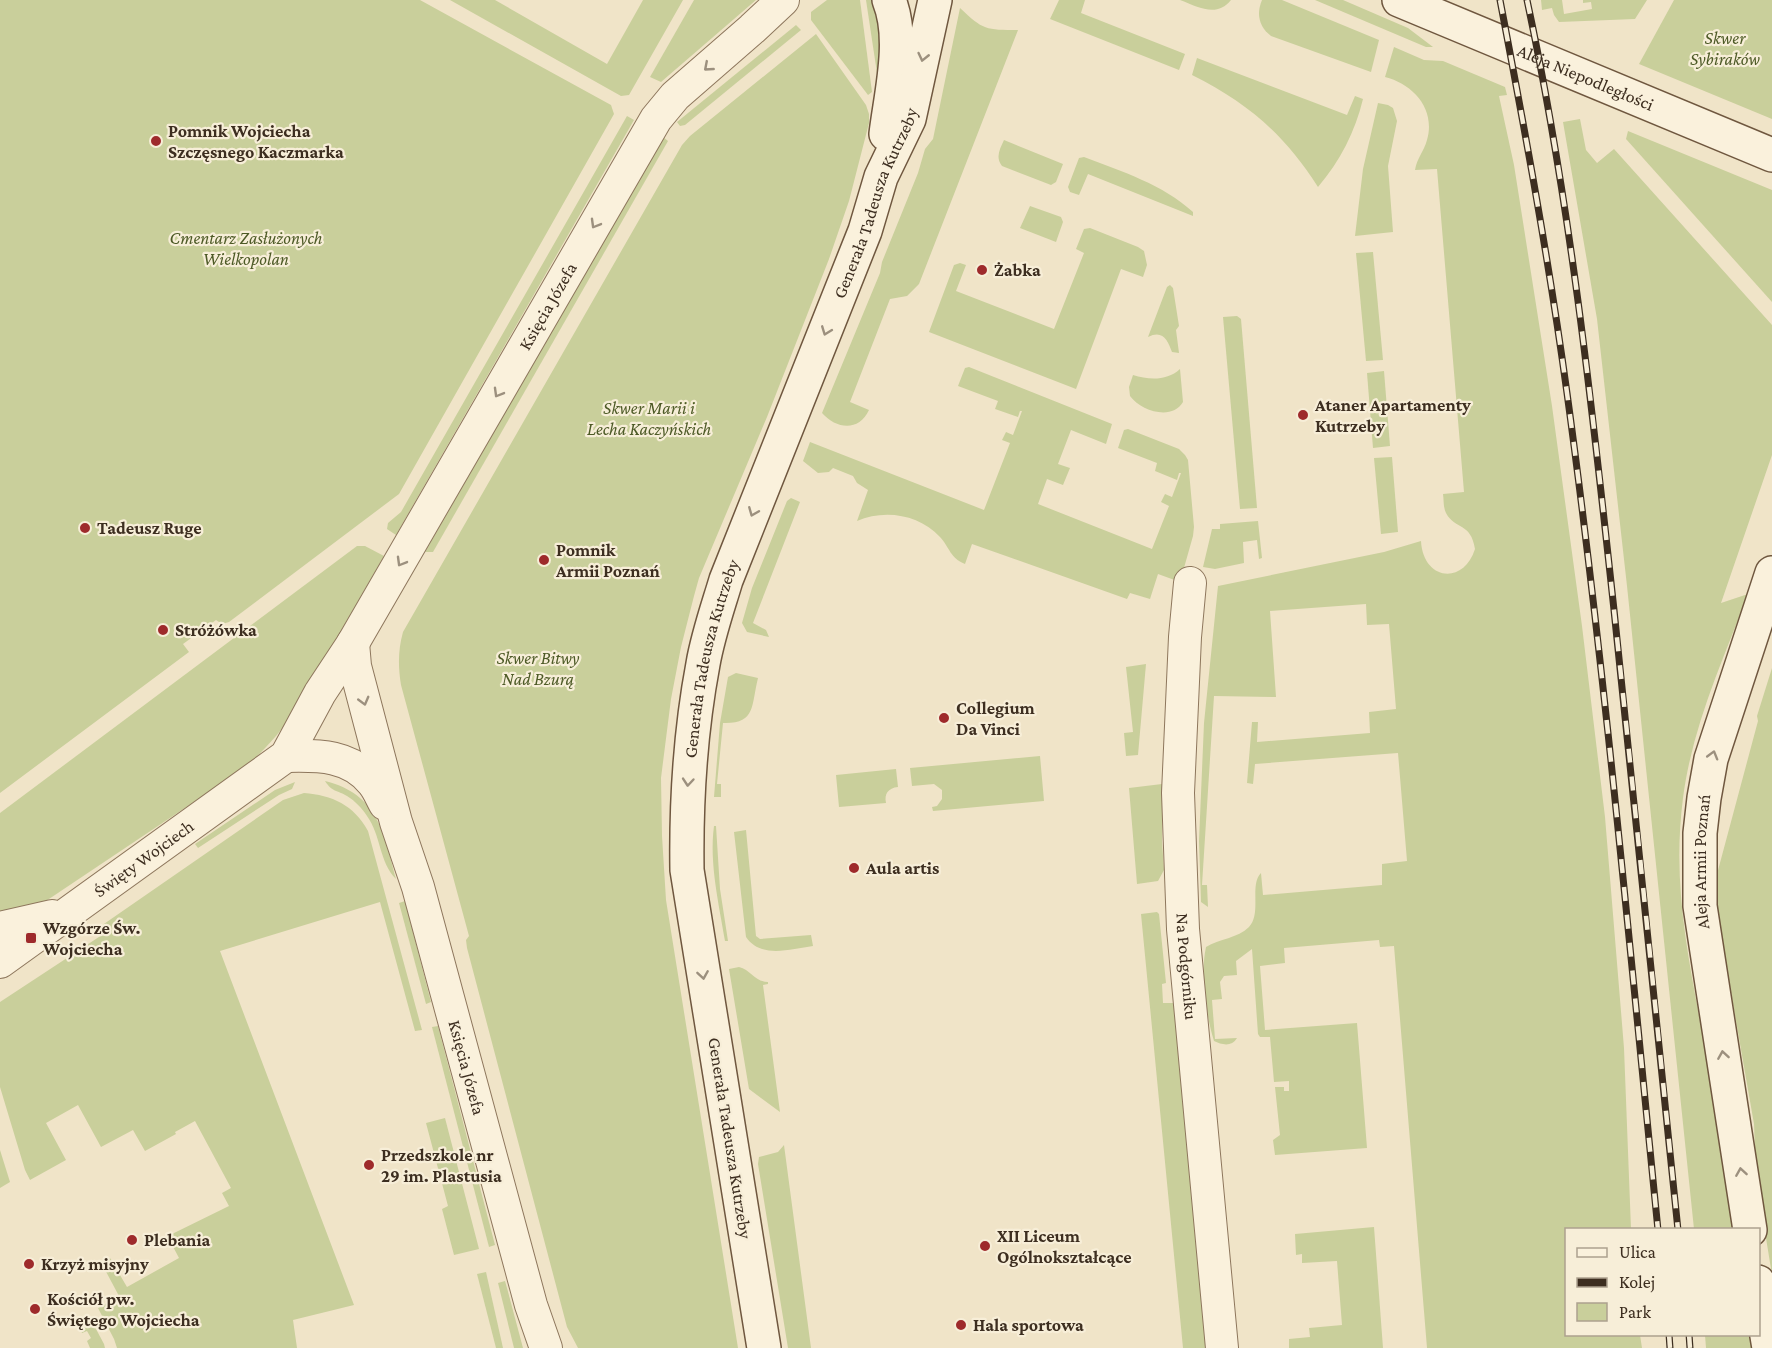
<svg xmlns="http://www.w3.org/2000/svg" width="1772" height="1348" font-family="'Crimson Pro',serif">
  <style>
    .green { fill: #c9cf9b }
    .lines { fill: none; stroke-linecap: round; stroke-linejoin: round }
    .street-casing { stroke: #8d765c; stroke-width: 34 }
    .secondary-casing { stroke: #6f573f; stroke-width: 36 }
    .street { stroke: #faf1dc; stroke-width: 32 }
    .secondary { stroke: #faf1dc; stroke-width: 33 }
    .rail-casing { stroke: #3d2e20; stroke-width: 7 }
    .rail { stroke: #f7eed8; stroke-width: 4.5; stroke-dasharray: 14; stroke-linecap: butt }
    .oneway { stroke: #9c907e }
    .poi-dot { fill: #9e2a2b; stroke: #f7eed8; stroke-width: 2 }
    .labels { text-anchor: middle; stroke-width: 4.5; stroke-linejoin: round; paint-order: stroke }
    .park-label { font-size: 18px; font-style: italic; fill: #4d5a26; stroke: #f7eed8 }
    .street-label { font-size: 18px; fill: #3d2e20; stroke: #f7eed8 }
    .poi-label { font-size: 18px; font-weight: bold; fill: #3d2e20; stroke: #f7eed8; text-anchor: start }
  </style>
  <rect width="100%" height="100%" fill="#f0e4c8"/>
  <g class="green">
    <path d="M0 0H420L611 105 614 114 399 494 229 622 222 624 216 620 183 644 189 652 0 793Z"/>
    <path d="M450 0H495L607 64 643 0H683L629 95 621 96Z"/>
    <path d="M694 0H756L661 82 650 77Z"/>
    <path d="M827 0H860L872 92 868 95 811 20V12Z"/>
    <path d="M866 0H878L883 21 880 93Z"/>
    <path d="M1059 0H1085L1081 13 1185 54 1179 70 1050 19Z"/>
    <path d="M1180 0H1231C1217 18 1198 7 1180 0Z"/>
    <path d="M1262 0H1282L1379 40 1371 72 1271 36C1259 27 1256 14 1262 0Z"/>
    <path d="M1315 0H1343L1408 28 1433 47H1426Z"/>
    <path d="M1541 0H1562L1564 14 1592 9 1591 2 1583 3V0H1647L1635 19 1559 22 1554 15 1552 8 1542 10Z"/>
    <path d="M1674 0H1772V119L1639 64Z"/>
    <path d="M960 8C983 30 986 30 1018 30L919 284 907 296 890 299 850 402 869 410C859 432 836 429 822 413L880 273 882 262 918 173 925 149 933 139Z"/>
    <path d="M796 25 801 30 685 125 680 126 677 122Z"/>
    <path d="M816 34 866 105 869 114V123L849 201 829 259 767 417 699 578 694 596 681 647 671 699 661 778 662 836 666 900 738 1348H578L567 1327 467 948 466 940 469 936 401 685C398 666 398 650 403 632L682 145 690 136Z"/>
    <path d="M1394 47 1424 60 1443 61 1505 87 1507 95 1499 96 1514 165 1552 406 1582 626 1605 817 1624 1048 1631 1229 1566 1230V1334L1640 1335 1642 1348H1427L1394 946 1380 947 1379 940 1284 948 1285 963 1260 966 1265 1030 1357 1023 1367 1148 1275 1155 1273 1140 1280 1135 1275 1087H1284V1091H1289V1081L1274 1082 1270 1037H1260L1258 1034 1252 949 1236 961 1237 975 1224 976 1220 982 1222 999 1212 1000 1215 1039 1237 1038C1232 1047 1222 1045 1214 1041 1206 1015 1200 974 1206 947 1219 939 1238 938 1249 927 1262 913 1249 885 1261 873L1263 895 1382 885V864L1407 861 1398 753 1255 764 1253 784 1247 783 1252 722H1258L1257 742 1370 733 1369 712 1396 709 1389 624 1367 625 1366 604 1270 611 1276 697 1214 696 1202 885H1207L1208 907 1201 902 1199 841 1204 723 1218 586 1384 552 1421 541C1423 580 1463 586 1475 549 1471 522 1455 530 1446 513 1443 507 1444 500 1443 494L1464 492 1437 169 1415 170C1417 158 1424 151 1427 140 1436 109 1413 84 1385 77Z"/>
    <path d="M1197 58 1347 115 1355 96 1363 99C1355 132 1340 161 1318 187 1284 134 1248 103 1192 75Z"/>
    <path d="M1378 103 1388 105 1393 108 1397 121 1388 166 1393 232 1355 236 1363 169Z"/>
    <path d="M627 116 634 120 396 535 387 529 388 523 401 512Z"/>
    <path d="M1580 119 1586 150 1597 163 1614 149 1772 325V455L1721 603 1748 594C1723 660 1692 727 1683 798 1671 891 1691 968 1707 1059 1717 1115 1725 1173 1733 1229H1694L1627 586 1597 319 1563 122Z"/>
    <path d="M1628 131 1772 190V302L1626 139Z"/>
    <path d="M663 137 668 141 433 552H425Z"/>
    <path d="M1004 140 1063 164 1056 182 1051 185 1002 166C995 157 1000 149 1004 140Z"/>
    <path d="M1084 157C1123 172 1162 184 1193 212V216L1088 174 1079 195 1070 192 1068 187 1079 158Z"/>
    <path d="M1030 206 1061 217 1063 222 1056 242 1020 228Z"/>
    <path d="M1090 228 1138 247 1144 251 1147 265 1143 277 1121 269 1076 389 929 332 954 265 960 263 966 265 956 291 1054 329 1084 253 1076 249 1084 229Z"/>
    <path d="M1373 252 1383 360 1366 361 1356 253Z"/>
    <path d="M1170 285 1173 288 1179 326 1176 330 1179 353 1172 352C1168 341 1163 329 1148 337L1167 287Z"/>
    <path d="M1237 316 1241 319 1257 508 1240 509 1223 317Z"/>
    <path d="M969 367 1112 424 1106 444 1071 430 1058 464 1070 468 1063 485 1047 479 1038 504 1152 549 1169 506 1161 502 1165 494 1172 497 1181 473H1179L1177 480 1155 471 1157 463 1118 448 1124 430 1128 429 1179 449 1185 455 1188 460 1194 527 1193 536 1180 582 1158 574 1150 599 1130 593 1127 599 972 544 965 564C950 558 950 548 940 537 919 514 884 509 857 521L868 490 857 483 853 476 833 468 829 472 818 473 803 461 810 442 984 510 1010 443 1002 440 1006 432 1013 435 1022 411H1020L1018 417 995 409 998 401 958 386 965 368Z"/>
    <path d="M1180 369 1183 402C1172 421 1141 411 1130 396L1129 387 1133 375C1149 380 1167 381 1180 369Z"/>
    <path d="M1384 371 1390 446 1373 448 1367 373Z"/>
    <path d="M1392 457 1398 532 1381 534 1374 458Z"/>
    <path d="M791 498 800 502 753 623 766 630 769 637 747 632 742 623 752 588 787 501Z"/>
    <path d="M1258 521 1262 558 1259 559 1257 540 1243 542 1244 563 1215 569 1203 567 1212 529H1220V524Z"/>
    <path d="M357 546H365L384 556 296 709C282 731 265 749 246 767L40 905 0 920V813Z"/>
    <path d="M1146 664 1138 755 1126 756 1124 733 1133 732 1126 667Z"/>
    <path d="M1772 668V1275L1756 1176 1754 1124 1713 889 1758 721 1757 716Z"/>
    <path d="M736 673 758 678C751 706 756 724 723 723L717 784H721V797H714L720 723 728 677Z"/>
    <path d="M1040 756 1044 801 933 811 932 807 937 806 942 799V790L934 784 912 786 910 768Z"/>
    <path d="M896 769 898 787C888 788 884 794 886 803L839 807 836 775Z"/>
    <path d="M325 781C378 794 384 833 396 879 379 862 381 835 367 816 362 808 355 801 347 796 337 790 332 792 325 781Z"/>
    <path d="M295 782 292 789 279 795 198 848 195 844 275 790Z"/>
    <path d="M1162 784V842L1164 870 1158 881 1137 884 1129 788Z"/>
    <path d="M304 793C332 795 354 805 368 831L422 1030 415 1031 380 902 220 951 354 1305 293 1320 297 1348H117L114 1339 98 1308 119 1296 103 1266V1263L110 1258 127 1287 179 1258 170 1241 174 1239 172 1234 229 1206 222 1193 231 1188 195 1121 175 1132 176 1134 145 1151 133 1130 101 1147 78 1105 46 1123 66 1160 30 1180 25 1170 0 1087V1002L105 933 101 926 283 800Z"/>
    <path d="M714 826H716L720 889 728 941H725C719 904 709 863 714 826Z"/>
    <path d="M746 830 756 936 760 939 811 935 813 946C790 949 761 959 746 937L734 832Z"/>
    <path d="M405 901 431 1002 426 1004 399 903Z"/>
    <path d="M1157 912 1159 914 1166 983 1162 984 1163 1003H1176L1209 1348H1183L1141 914Z"/>
    <path d="M739 967C751 970 755 982 768 982V984L763 985 780 1112 749 1089 729 969Z"/>
    <path d="M438 1026 495 1245 489 1247 432 1027Z"/>
    <path d="M445 1118 479 1249 454 1255 442 1209 448 1206 426 1123Z"/>
    <path d="M784 1145 811 1348H788L758 1164 759 1157 778 1152Z"/>
    <path d="M0 1150 10 1182 0 1188Z"/>
    <path d="M1374 1227 1383 1348H1289V1339L1310 1337 1309 1328 1342 1325 1337 1261 1302 1263V1254L1296 1255 1295 1234Z"/>
    <path d="M486 1272 503 1348H496L477 1274Z"/>
    <path d="M505 1281 507 1288 523 1348H514L498 1283Z"/>
    <path d="M88 1314 104 1344 105 1348H90L87 1341 91 1338 87 1331 82 1333 77 1323 81 1321 80 1318Z"/>
    <path d="M1705 1335H1750L1752 1348H1706Z"/>
  </g>
  <g class="lines">
    <g class="street-casing">
      <g id="street">
        <path id="s1" d="M1190 583 1185 637 1178 793 1183 929 1222 1348"/>
        <path id="s2" d="M353 643 355 666 396 822 418 887 531 1305 546 1348"/>
        <path d="M286 756C319 755 351 755 373 783 378 789 381 797 385 804"/>
        <path d="M0 928 52 916"/>
        <path id="s3" d="M0 962 286 756 320 693 353 643 656 119 675 96 752 29 783 0"/>
      </g>
    </g>
    <g class="secondary-casing">
      <g id="secondary">
        <path id="s4" d="M1399 0 1772 155"/>
        <path d="M886 134C891 93 905 39 889 0"/>
        <path id="s5" d="M1750 1230 1700 906V833L1704 798 1711 759 1772 573"/>
        <path d="M1758 1282 1769 1348"/>
        <path id="s6" d="M764 1348 687 870C686 800 690 733 703 664 708 635 718 607 726 580L865 231 881 177 909 119 935 0"/>
      </g>
    </g>
    <use href="#street" class="street"/>
    <use href="#secondary" class="secondary"/>
    <g class="rail-casing">
      <g id="rail">
        <path d="M1500 0C1525 131 1549 261 1567 393 1605 671 1630 951 1658 1230"/>
        <path d="M1527 0C1570 201 1592 406 1614 610 1636 816 1657 1023 1678 1230"/>
        <path d="M1669 1334 1670 1348"/>
        <path d="M1689 1334 1690 1348"/>
      </g>
    </g>
    <use href="#rail" class="rail"/>
  </g>
  <defs><path id="oneway-chevron" d="M-2-3.5L2.5 0L-2 3.5" fill="none" stroke-width="1.6" stroke-linecap="round" stroke-linejoin="round" transform="scale(1.5)"/></defs>
  <g class="oneway">
    <use href="#oneway-chevron" transform="translate(923 57) rotate(103)"/>
    <use href="#oneway-chevron" transform="translate(708 67) rotate(139)"/>
    <use href="#oneway-chevron" transform="translate(595 224) rotate(120)"/>
    <use href="#oneway-chevron" transform="translate(826 331) rotate(111)"/>
    <use href="#oneway-chevron" transform="translate(498 393) rotate(120)"/>
    <use href="#oneway-chevron" transform="translate(753 512) rotate(112)"/>
    <use href="#oneway-chevron" transform="translate(401 562) rotate(120)"/>
    <use href="#oneway-chevron" transform="translate(364 701) rotate(75)"/>
    <use href="#oneway-chevron" transform="translate(1713 755) rotate(-74)"/>
    <use href="#oneway-chevron" transform="translate(688 782) rotate(95)"/>
    <use href="#oneway-chevron" transform="translate(703 975) rotate(81)"/>
    <use href="#oneway-chevron" transform="translate(1723 1055) rotate(-99)"/>
    <use href="#oneway-chevron" transform="translate(1741 1172) rotate(-99)"/>
  </g>
  <g class="poi-dot">
    <circle cx="156" cy="141" r="6"/>
    <circle cx="982" cy="270" r="6"/>
    <circle cx="1303" cy="415" r="6"/>
    <circle cx="85" cy="528" r="6"/>
    <circle cx="544" cy="560" r="6"/>
    <circle cx="163" cy="630" r="6"/>
    <circle cx="944" cy="718" r="6"/>
    <circle cx="854" cy="868" r="6"/>
    <rect x="25" y="932" width="12" height="12" rx="3"/>
    <circle cx="369" cy="1165" r="6"/>
    <circle cx="132" cy="1240" r="6"/>
    <circle cx="985" cy="1246" r="6"/>
    <circle cx="29" cy="1264" r="6"/>
    <circle cx="35" cy="1309" r="6"/>
    <circle cx="961" cy="1325" r="6"/>
  </g>
  <g class="labels">
    <g class="park-label">
      <text x="1725" y="44">Skwer<tspan x="1725" dy="21">Sybiraków</tspan></text>
      <text x="246" y="244">Cmentarz Zasłużonych<tspan x="246" dy="21">Wielkopolan</tspan></text>
      <text x="649" y="414">Skwer Marii i<tspan x="649" dy="21">Lecha Kaczyńskich</tspan></text>
      <text x="538" y="664">Skwer Bitwy<tspan x="538" dy="21">Nad Bzurą</tspan></text>
    </g>
    <g class="street-label">
      <text dy="6" stroke="none"><textPath href="#s4" startOffset="202">Aleja Niepodległości</textPath></text>
      <text dy="6" stroke="none"><textPath href="#s6" startOffset="1184">Generała Tadeusza Kutrzeby</textPath></text>
      <text dy="6" stroke="none"><textPath href="#s3" startOffset="873">Księcia Józefa</textPath></text>
      <text dy="6" stroke="none"><textPath href="#s6" startOffset="698">Generała Tadeusza Kutrzeby</textPath></text>
      <text dy="6" stroke="none"><textPath href="#s3" startOffset="177">Święty Wojciech</textPath></text>
      <text dy="6" stroke="none"><textPath href="#s5" startOffset="372">Aleja Armii Poznań</textPath></text>
      <text dy="6" stroke="none"><textPath href="#s1" startOffset="384">Na Podgórniku</textPath></text>
      <text dy="6" stroke="none"><textPath href="#s2" startOffset="440">Księcia Józefa</textPath></text>
      <text transform="translate(730 1138) rotate(81)" y="6">Generała Tadeusza Kutrzeby</text>
    </g>
    <g class="poi-label">
      <text x="168" y="137">Pomnik Wojciecha<tspan x="168" dy="21">Szczęsnego Kaczmarka</tspan></text>
      <text x="994" y="276">Żabka</text>
      <text x="1315" y="411">Ataner Apartamenty<tspan x="1315" dy="21">Kutrzeby</tspan></text>
      <text x="97" y="534">Tadeusz Ruge</text>
      <text x="556" y="556">Pomnik<tspan x="556" dy="21">Armii Poznań</tspan></text>
      <text x="175" y="636">Stróżówka</text>
      <text x="956" y="714">Collegium<tspan x="956" dy="21">Da Vinci</tspan></text>
      <text x="866" y="874">Aula artis</text>
      <text x="43" y="934">Wzgórze Św.<tspan x="43" dy="21">Wojciecha</tspan></text>
      <text x="381" y="1161">Przedszkole nr<tspan x="381" dy="21">29 im. Plastusia</tspan></text>
      <text x="997" y="1242">XII Liceum<tspan x="997" dy="21">Ogólnokształcące</tspan></text>
      <text x="144" y="1246">Plebania</text>
      <text x="41" y="1270">Krzyż misyjny</text>
      <text x="47" y="1305">Kościół pw.<tspan x="47" dy="21">Świętego Wojciecha</tspan></text>
      <text x="973" y="1331">Hala sportowa</text>
    </g>
  </g>
  <rect x="1565" y="1228" width="195" height="108" fill="#f7eed8" stroke="#ada18e" stroke-width="1.5"/>
  <rect x="1577" y="1248" width="30" height="9" fill="#faf1dc" stroke="#ada18e" stroke-width="1.5"/>
  <text x="1619" y="1258" font-size="18" fill="#3d2e20">Ulica</text>
  <rect x="1577" y="1278" width="30" height="9" fill="#3d2e20" stroke="#ada18e" stroke-width="1.5"/>
  <text x="1619" y="1288" font-size="18" fill="#3d2e20">Kolej</text>
  <rect x="1577" y="1303" width="30" height="18" fill="#c9cf9b" stroke="#ada18e" stroke-width="1.5"/>
  <text x="1619" y="1318" font-size="18" fill="#3d2e20">Park</text>
</svg>
